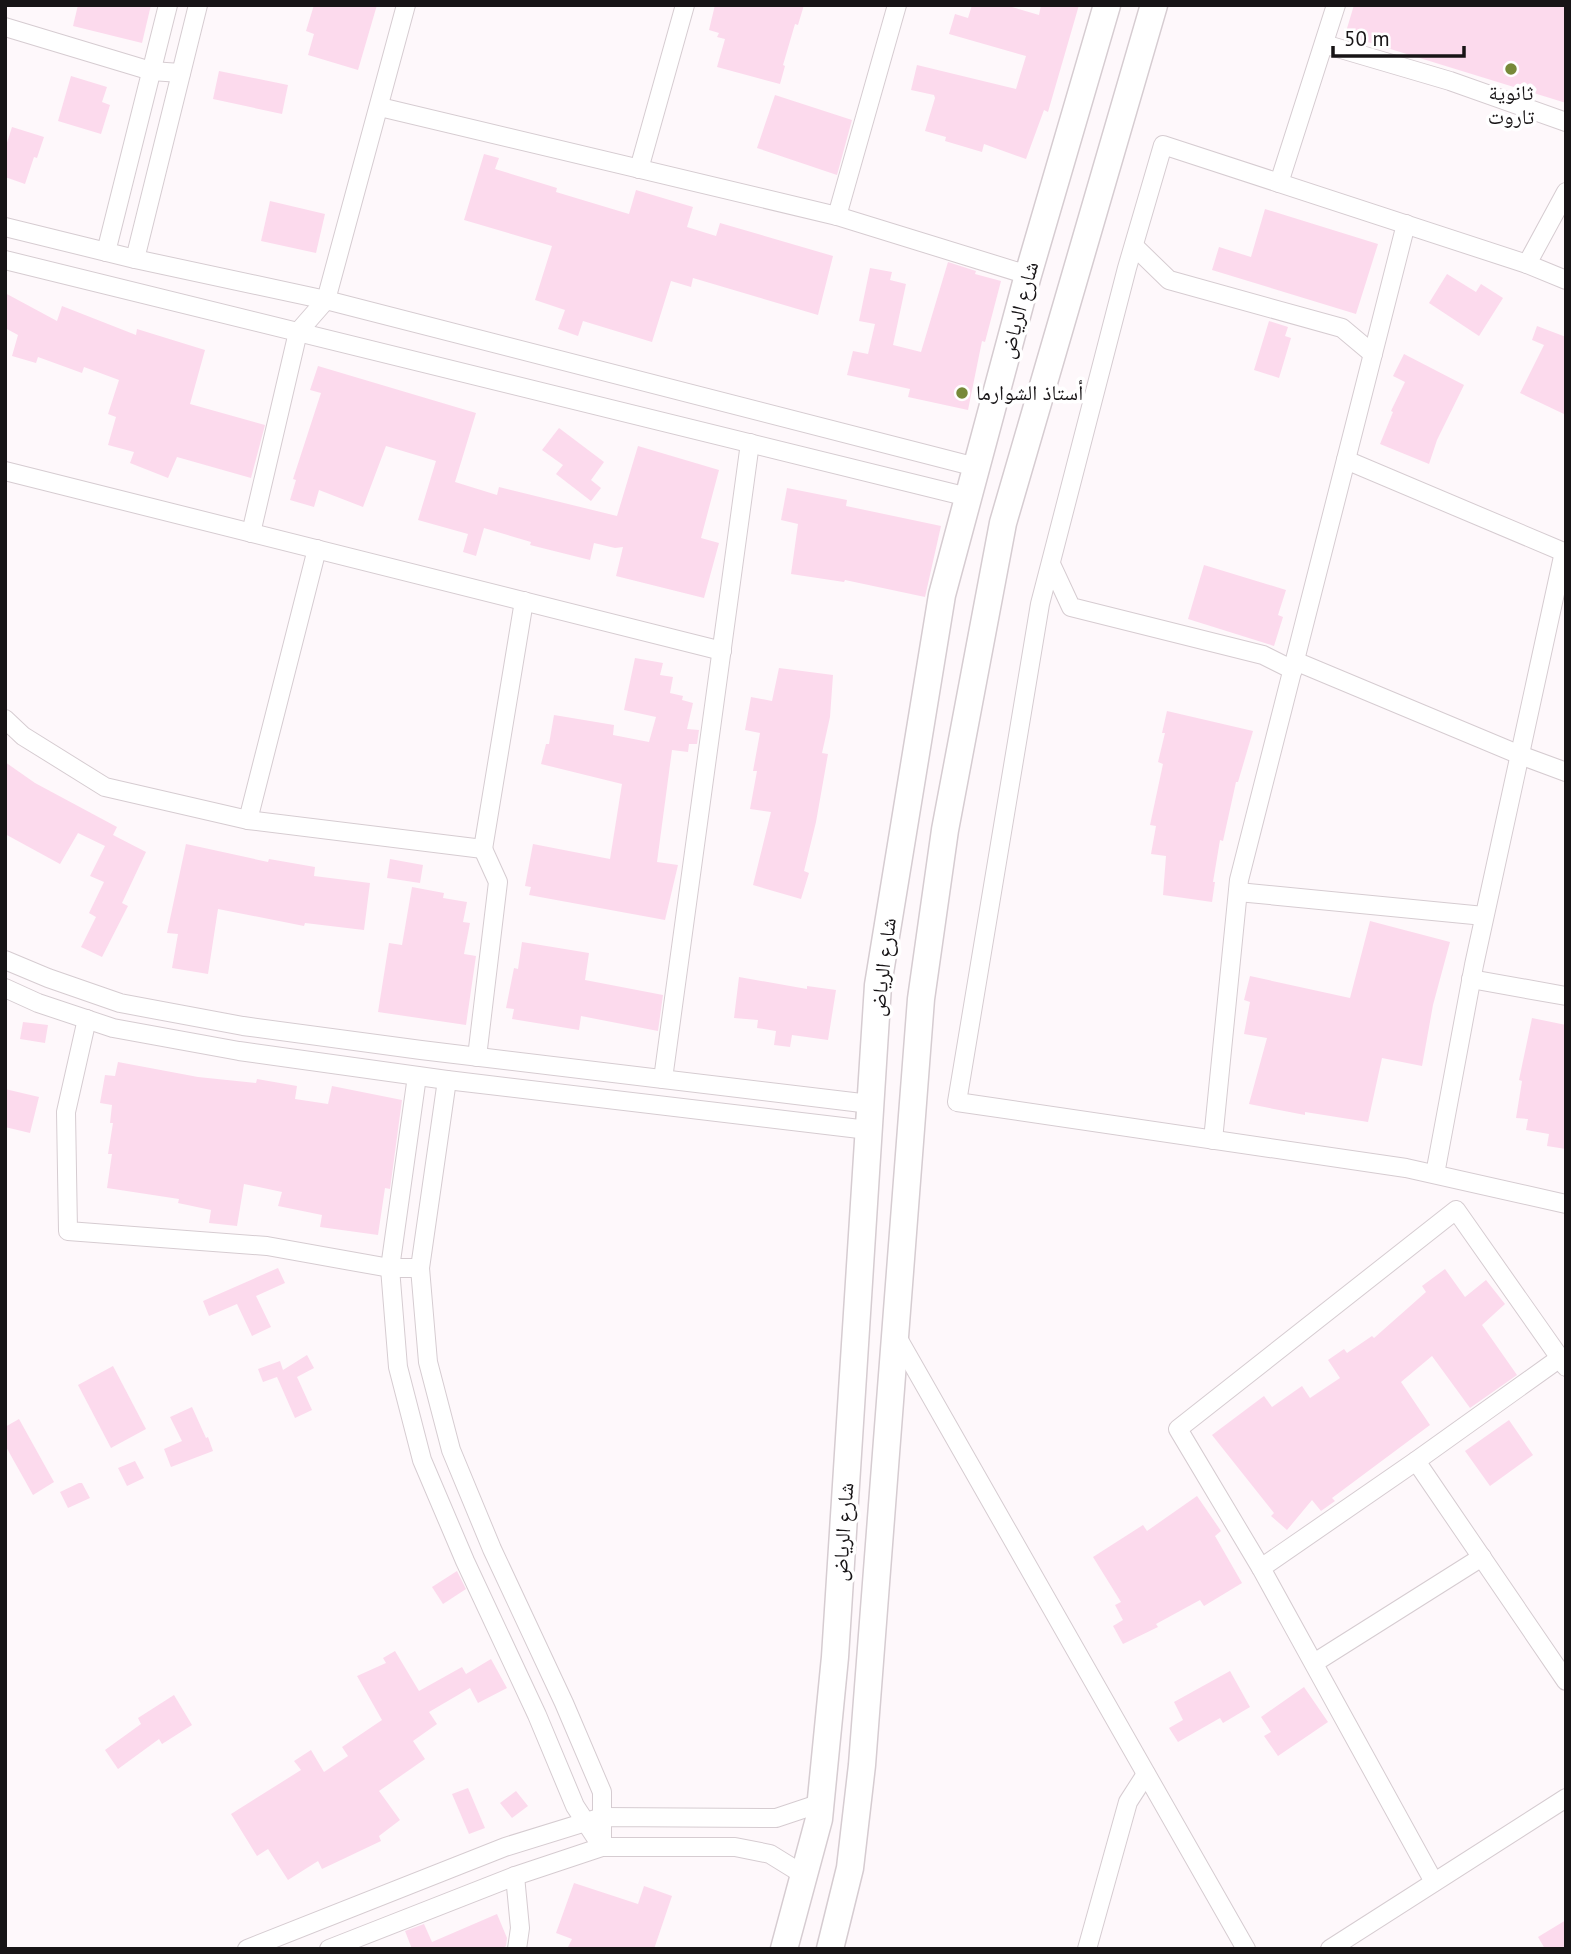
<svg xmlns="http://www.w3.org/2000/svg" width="1571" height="1954" font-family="'PT Sans','Noto Naskh Arabic',sans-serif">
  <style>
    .building { fill: #fcdaed }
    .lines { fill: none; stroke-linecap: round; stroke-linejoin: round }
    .street-casing { stroke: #d6ccd1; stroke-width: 20 }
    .primary-casing { stroke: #d6ccd1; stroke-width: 29 }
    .street { stroke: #fff; stroke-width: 18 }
    .primary { stroke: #fff; stroke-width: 26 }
    .poi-dot { fill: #778939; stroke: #fff; stroke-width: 2.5 }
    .labels { text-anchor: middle; stroke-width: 7; stroke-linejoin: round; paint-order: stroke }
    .poi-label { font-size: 21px; fill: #171416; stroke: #fff }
    .street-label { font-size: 21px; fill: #171416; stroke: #fff }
  </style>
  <rect width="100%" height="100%" fill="#fef8fb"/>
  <g class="building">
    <path d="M78 5H151L142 43 73 26Z"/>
    <path d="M314 5H377L358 70 308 55 314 34 306 31Z"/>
    <path d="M715 5H804L798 25 795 24 783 65 785 66 780 84 717 67 725 39 717 37 719 33 709 30Z"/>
    <path d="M972 5H1005L1039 15 1041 5H1079L1048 112 1044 110 1026 159 984 144 982 152 945 141 946 137 925 131 935 98 934 95 911 90 917 65 1016 89 1026 56 949 34 955 14 968 18Z"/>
    <path d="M1354 5H1566V103L1345 35Z"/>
    <path d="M219 71 288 85 282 114 213 99Z"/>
    <path d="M71 76 107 87 102 102 110 105 101 134 58 121Z"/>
    <path d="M775 95 852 120 837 175 757 148Z"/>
    <path d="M12 127 44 137 37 158 34 157 25 184 5 177V149Z"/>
    <path d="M484 154 499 158 495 169 557 188 556 192 629 214 636 190 693 207 687 227 716 236 720 223 833 256 818 315 693 278 691 287 671 281 652 342 583 321 578 336 558 329 565 310 535 300 552 246 464 220Z"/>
    <path d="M270 201 325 214 316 253 261 241Z"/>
    <path d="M1265 209 1378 244 1356 314 1212 270 1219 247 1251 257Z"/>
    <path d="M948 262 976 271 975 274 1001 281 985 342 982 341 968 410 908 397 910 389 847 375 853 351 868 354 875 324 859 321 870 268 892 272 890 280 906 284 893 345 921 352Z"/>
    <path d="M1447 274 1476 292 1481 284 1503 298 1479 336 1429 303Z"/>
    <path d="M5 293 57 321 62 306 136 335 137 329 205 350 190 404 265 425 251 478 177 457 168 478 130 463 134 452 108 445 116 417 108 414 119 380 84 367 82 373 38 357 36 363 12 356 18 335 5 328Z"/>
    <path d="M1269 321 1288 327 1285 336 1291 338 1279 378 1254 370Z"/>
    <path d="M1537 326 1566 337V415L1520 393 1544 345 1532 340Z"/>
    <path d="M1404 354 1464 385 1437 440 1429 464 1380 444 1393 412 1391 411 1405 382 1393 376Z"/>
    <path d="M318 366 476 413 455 482 497 495 499 487 617 516 638 446 719 470 701 538 719 543 704 598 616 576 623 547 615 548 594 543 590 560 530 545 531 542 484 528 476 556 463 552 468 534 418 520 436 461 386 446 363 507 319 490 314 507 290 500 296 480 293 479 321 393 310 390Z"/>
    <path d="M559 428 604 462 591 480 601 488 591 501 556 474 563 465 542 450Z"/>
    <path d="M787 488 847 500 846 506 941 526 925 597 845 580 844 582 791 574 798 524 781 520Z"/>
    <path d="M1204 565 1286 590 1278 615 1283 617 1274 646 1188 619Z"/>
    <path d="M635 658 663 663 660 675 673 677 670 693 683 696 682 700 693 703 687 729 699 730 697 744H689L688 752 672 750 657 862 678 865 665 920 529 895 531 887 525 886 533 844 610 859 622 784 541 764 546 744H549L554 715 614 725 613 735 649 742 656 717 624 710Z"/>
    <path d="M779 668 833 675 830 717 822 753 828 754 816 822 804 871 809 873 801 899 753 885 771 812 750 809 757 771H753L760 733 745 730 751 697 772 701Z"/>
    <path d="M1167 711 1253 731 1238 782H1236L1223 841 1220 840 1213 882H1215L1212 902 1163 895 1166 856 1151 854 1156 826 1150 825 1163 764 1158 762 1165 733H1162Z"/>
    <path d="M5 762 35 783 117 827 113 835 146 852 122 903 128 906 102 957 81 947 96 917 89 913 104 882 90 876 105 846 78 833 60 864 5 834Z"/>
    <path d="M186 844 268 862 269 859 315 867 314 876 370 883 364 930 305 923 304 926 218 909 208 974 172 968 178 934 167 933Z"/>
    <path d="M390 859 423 865 420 883 387 878Z"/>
    <path d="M412 887 444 893 443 898 467 902 463 922 470 923 464 954 476 956 466 1025 378 1012 389 943 402 945Z"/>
    <path d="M1370 921 1450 942 1433 1005 1422 1066 1382 1058 1368 1122 1305 1112V1115L1249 1104 1267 1038 1244 1034 1250 1002 1244 1000 1250 976 1350 998Z"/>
    <path d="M522 942 589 953 585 980 663 995 658 1031 581 1016 579 1030 512 1019 514 1009 506 1008 514 968 518 969Z"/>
    <path d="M739 977 807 989V986L836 990 828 1040 792 1035 790 1047 774 1045 776 1031 757 1028 758 1020 734 1018Z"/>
    <path d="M1532 1018 1566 1025V1149L1547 1146 1549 1134 1526 1130 1528 1119 1516 1118 1522 1081 1519 1080Z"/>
    <path d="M23 1022 48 1025 45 1043 20 1039Z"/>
    <path d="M118 1062 198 1077 256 1083 257 1079 297 1086 295 1099 328 1104 332 1086 402 1100 390 1189 385 1188 378 1235 320 1227 322 1215 278 1206 282 1192 244 1184 237 1226 209 1223 211 1210 178 1203 179 1199 107 1188 112 1154H108L113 1123H110L112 1105 100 1103 105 1075 115 1076Z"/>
    <path d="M5 1089 39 1097 30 1133 5 1127Z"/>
    <path d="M278 1268 285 1283 256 1296 271 1327 252 1336 237 1304 209 1316 203 1301Z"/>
    <path d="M1445 1269 1465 1297 1486 1280 1505 1304 1482 1325 1517 1375 1470 1408 1432 1356 1401 1382 1430 1425 1332 1498 1335 1501 1321 1511 1312 1500 1287 1530 1271 1516 1274 1513 1212 1435 1264 1396 1272 1407 1302 1386 1310 1398 1340 1378 1328 1360 1344 1349 1347 1353 1372 1336 1374 1338 1426 1292 1422 1286Z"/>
    <path d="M307 1355 314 1368 297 1377 312 1410 295 1418 277 1377 263 1382 258 1369 280 1361 283 1370Z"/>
    <path d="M113 1366 146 1429 111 1448 78 1385Z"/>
    <path d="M192 1407 206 1438 208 1437 213 1451 171 1467 164 1449 182 1441 170 1417Z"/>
    <path d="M19 1419 54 1482 33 1495 5 1445V1427Z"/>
    <path d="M1509 1420 1533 1455 1490 1486 1465 1451Z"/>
    <path d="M135 1461 144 1478 127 1486 118 1468Z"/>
    <path d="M79 1483H82L90 1498 68 1508 60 1492Z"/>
    <path d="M1197 1496 1221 1531 1215 1536 1242 1583 1204 1606 1200 1600 1156 1624 1158 1627 1123 1644 1113 1626 1123 1620 1115 1605 1121 1602 1093 1557 1143 1525 1147 1531Z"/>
    <path d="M457 1571 466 1589 443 1604 432 1587Z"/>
    <path d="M395 1651 419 1691 462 1667 466 1674 491 1659 507 1688 478 1703 470 1688 429 1712 437 1724 413 1741 425 1759 379 1791 400 1820 379 1836 381 1841 322 1869 318 1861 288 1880 268 1849 257 1856 231 1814 301 1770 294 1761 311 1750 324 1772 348 1756 342 1747 382 1720 357 1676 386 1663 383 1658Z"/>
    <path d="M1230 1671 1250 1707 1223 1723 1220 1718 1178 1742 1169 1728 1183 1720 1174 1702Z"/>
    <path d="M1304 1687 1328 1722 1278 1756 1264 1736 1271 1732 1261 1717Z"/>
    <path d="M174 1695 192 1725 162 1744 159 1739 118 1769 105 1750 141 1724 138 1718Z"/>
    <path d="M468 1788 485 1828 469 1834 452 1794Z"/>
    <path d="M516 1791 528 1806 512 1818 500 1803Z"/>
    <path d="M574 1883 638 1904 644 1886 672 1896 654 1949H567L572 1939 556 1933Z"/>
    <path d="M497 1914 507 1938 506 1946 501 1949H412L405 1931 424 1924 432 1942Z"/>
    <path d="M1566 1920V1949H1545L1538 1937Z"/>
  </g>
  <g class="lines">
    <g class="street-casing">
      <g id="street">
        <path d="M5 27 151 71 181 73"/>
        <path d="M1324 44 1450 81 1566 122"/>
        <path d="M380 107 837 216 1028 275"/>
        <path d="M639 169 685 5"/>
        <path d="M1279 183 1336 5"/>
        <path d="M837 216 897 5"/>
        <path d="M5 227 135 259 326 300 976 467"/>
        <path d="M1134 246 1169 280 1342 328 1373 354"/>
        <path d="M106 252 168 5"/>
        <path d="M135 259 198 5"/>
        <path d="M5 260 968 497"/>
        <path d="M1527 264 1566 192"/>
        <path d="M1566 280 1527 264 1163 145 1127 268 1040 604 957 1102 1406 1168 1566 1204"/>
        <path d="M1346 460 1566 553"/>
        <path d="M5 471 722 651"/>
        <path d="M251 533 298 332 326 300 406 5"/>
        <path d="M1051 564 1071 607 1263 655 1293 670"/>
        <path d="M1295 661 1520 755 1566 772"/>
        <path d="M5 719 23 736 105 787 248 820 483 849 524 601"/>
        <path d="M248 820 317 549"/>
        <path d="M1238 892 1484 916"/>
        <path d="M5 960 48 978 120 1003 243 1026 421 1050 870 1104"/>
        <path d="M1471 979 1566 996"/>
        <path d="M5 988 38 1003 113 1028 239 1051 447 1080 868 1130"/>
        <path d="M87 1019 66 1112 68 1231 267 1246 390 1268H420"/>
        <path d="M477 1057 498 882 483 849"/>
        <path d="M417 1076 390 1268 398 1367 422 1460 465 1561 537 1715 575 1806 602 1847"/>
        <path d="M663 1079 750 443"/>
        <path d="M447 1080 420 1268 428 1362 451 1450 492 1549 564 1703 602 1792V1847"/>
        <path d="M1213 1140 1239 880 1406 224"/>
        <path d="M1435 1174 1474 965 1564 552"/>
        <path d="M896 1335 1246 1949"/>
        <path d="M1416 1461 1566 1681"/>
        <path d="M1261 1568 1178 1429 1456 1210 1560 1358"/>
        <path d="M1314 1663 1482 1557"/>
        <path d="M515 1876 520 1928 517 1949"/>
        <path d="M1434 1882 1261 1568 1416 1461 1560 1358 1566 1367"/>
        <path d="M247 1949 505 1847 602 1817 776 1818 821 1803"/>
        <path d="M329 1949 515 1876 602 1847H735L770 1854 804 1875"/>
        <path d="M1087 1949 1128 1802 1146 1774"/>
        <path d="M1330 1949 1566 1798"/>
      </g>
    </g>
    <g class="primary-casing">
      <g id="primary">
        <path d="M784 1949 819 1819 835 1657 878 985 942 595 1028 275 1107 5"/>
        <path d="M830 1949 850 1868 862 1765 921 999 945 830 1003 523 1154 5"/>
      </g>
    </g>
    <use href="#street" class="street"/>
    <use href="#primary" class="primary"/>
  </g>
  <g class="poi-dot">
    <circle cx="1511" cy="69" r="7"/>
    <circle cx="962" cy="393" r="7"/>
  </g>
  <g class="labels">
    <g class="poi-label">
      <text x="1511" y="100">ثانوية<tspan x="1511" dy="24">تاروت</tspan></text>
      <text x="976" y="400" text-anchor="start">أستاذ الشوارما</text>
    </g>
    <g class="street-label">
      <text transform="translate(1019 310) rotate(-75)" y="7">شارع الرياض</text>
      <text transform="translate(883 967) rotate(-83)" y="7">شارع الرياض</text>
      <text transform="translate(843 1532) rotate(-86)" y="7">شارع الرياض</text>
    </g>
  </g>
  <rect width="1571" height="1954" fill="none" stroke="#171416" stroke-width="14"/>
  <path d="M1333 46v10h131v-10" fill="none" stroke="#171416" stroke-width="3.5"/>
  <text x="1344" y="46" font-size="21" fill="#171416" stroke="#ffffff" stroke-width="5" paint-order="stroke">50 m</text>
</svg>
